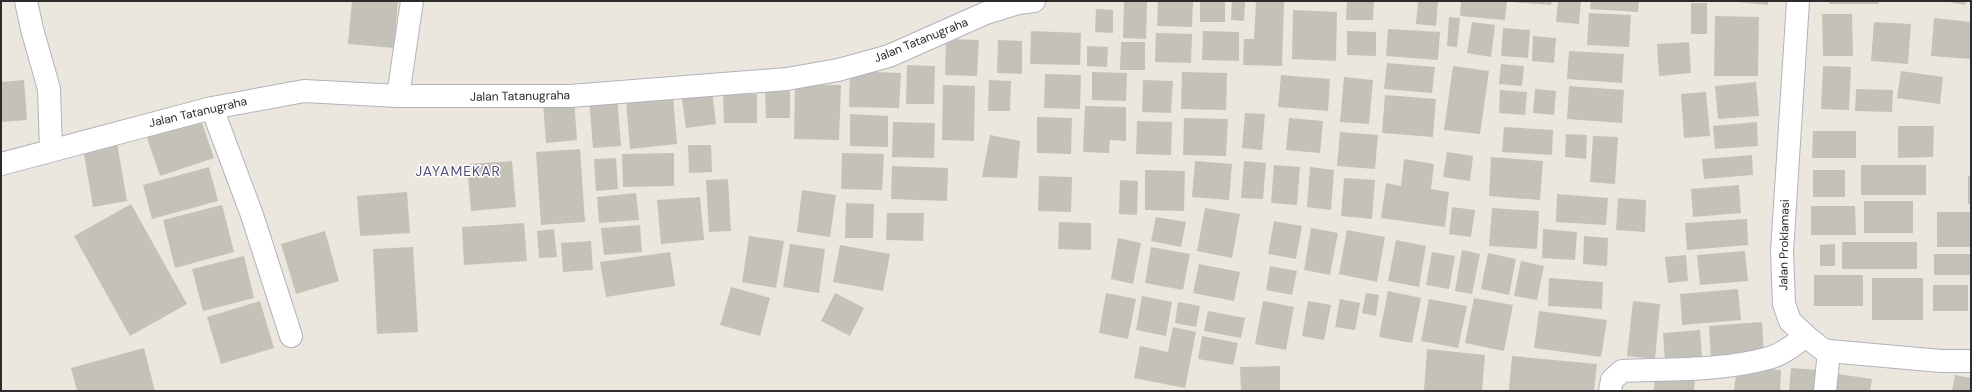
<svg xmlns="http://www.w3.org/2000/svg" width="1972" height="392" font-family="'DM Sans',sans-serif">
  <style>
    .building { fill: #c4c1b9 }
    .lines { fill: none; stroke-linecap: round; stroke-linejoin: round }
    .minor-casing { stroke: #b1b2bd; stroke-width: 24 }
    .tertiary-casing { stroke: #b1b2bd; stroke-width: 24 }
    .minor { stroke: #fff; stroke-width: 22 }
    .tertiary { stroke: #fff; stroke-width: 22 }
    .labels { text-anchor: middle; stroke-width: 3; stroke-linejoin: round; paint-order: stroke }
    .street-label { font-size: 12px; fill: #2b2b2b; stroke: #fff }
    .quarter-label { font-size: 14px; letter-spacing: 1px; fill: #4e5078; stroke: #fff }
  </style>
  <rect width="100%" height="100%" fill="#ebe7de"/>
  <g class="building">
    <path d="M352 1H398L394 48 348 44Z"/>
    <path d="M1124 1H1147L1146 39 1123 38Z"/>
    <path d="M1158 1H1193L1192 27 1157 26Z"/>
    <path d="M1200 1 1225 2V22H1200Z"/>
    <path d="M1232 1H1245L1244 21 1231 20Z"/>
    <path d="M1256 1 1284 2 1282 66 1243 65 1244 39H1254Z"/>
    <path d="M1347 1H1374L1373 20H1346Z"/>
    <path d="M1418 1H1438L1436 26 1416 24Z"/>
    <path d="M1461 1H1507L1505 20 1460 16Z"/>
    <path d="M1511 1H1552L1551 5 1511 2Z"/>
    <path d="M1558 1H1581L1579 24 1556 22Z"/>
    <path d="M1591 1H1639L1638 12 1590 9Z"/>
    <path d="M1738 1H1768V5L1738 2Z"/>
    <rect x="1829" y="1" width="50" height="3"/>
    <path d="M1944 1H1966L1965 5Z"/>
    <rect x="1691" y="3" width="16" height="31"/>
    <path d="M1096 9 1113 10V33L1095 32Z"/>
    <path d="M1293 10 1337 12 1336 61 1292 59Z"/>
    <path d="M1589 13 1631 15 1629 47 1587 45Z"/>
    <path d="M1822 14H1852L1853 56H1823Z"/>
    <path d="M1715 16 1759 17 1758 76H1714Z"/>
    <path d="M1449 17 1460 18 1457 47 1447 46Z"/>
    <path d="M1934 18 1971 22V59L1931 56Z"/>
    <path d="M1472 22 1495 25 1491 57 1467 53Z"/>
    <path d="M1874 22 1911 24 1908 64 1871 61Z"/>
    <path d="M1503 28 1530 30 1528 58 1501 56Z"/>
    <path d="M1388 29 1440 32 1438 60 1386 56Z"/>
    <path d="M1031 31 1081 33 1080 65 1030 64Z"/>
    <path d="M1203 31 1239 32V61L1202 60Z"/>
    <path d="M1347 31 1376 32V56L1347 55Z"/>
    <path d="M1156 33 1192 34 1191 63 1155 62Z"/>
    <path d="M1533 36 1556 38 1554 63 1532 61Z"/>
    <path d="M946 39 979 40 977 76 945 75Z"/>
    <path d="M998 40 1022 41V74L997 73Z"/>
    <path d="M1121 42H1145V70H1120Z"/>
    <path d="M1689 42 1691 73 1659 76 1657 44Z"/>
    <path d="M1087 46 1108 47 1107 67 1087 66Z"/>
    <path d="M1569 51 1624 54 1622 83 1567 79Z"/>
    <path d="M1387 63 1435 67 1432 93 1384 89Z"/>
    <path d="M1501 64 1524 66 1522 86 1499 84Z"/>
    <path d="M907 65 935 66 934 104H906Z"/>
    <path d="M1453 66 1489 71 1480 134 1444 130Z"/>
    <path d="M1823 66 1851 67 1849 110 1821 109Z"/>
    <path d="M850 71 901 73 899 108 849 107Z"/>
    <path d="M1901 71 1943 77 1940 104 1897 98Z"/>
    <path d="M1092 72 1127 73 1126 101 1092 100Z"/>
    <path d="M1182 72 1227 73 1226 110 1181 109Z"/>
    <path d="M1045 74 1081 75 1080 109 1044 108Z"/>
    <path d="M1281 75 1330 79 1328 111 1278 107Z"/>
    <path d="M1344 77 1373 80 1369 124 1340 122Z"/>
    <path d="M24 80 27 120 1 122V82Z"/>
    <path d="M989 80 1011 81 1010 111H988Z"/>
    <path d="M1143 80 1173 81 1171 113 1142 112Z"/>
    <path d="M1756 82 1759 116 1718 119 1715 86Z"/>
    <path d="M795 84 841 85 839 140 794 139Z"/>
    <path d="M943 85 975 86 974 141 942 140Z"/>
    <path d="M1569 86 1624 90 1622 123 1567 119Z"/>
    <path d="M712 89 716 124 686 128 681 93Z"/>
    <path d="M1535 89 1556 91 1554 115 1533 113Z"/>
    <path d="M1856 89 1893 90 1892 112 1855 111Z"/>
    <path d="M1500 90 1527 92 1525 115 1499 113Z"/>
    <path d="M790 91V118H766L765 92Z"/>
    <path d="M1706 92 1710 136 1684 138 1681 94Z"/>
    <path d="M723 94H757V123H724Z"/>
    <path d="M1385 95 1436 99 1433 137 1382 133Z"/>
    <path d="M617 96 621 146 593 148 589 98Z"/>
    <path d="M673 96 677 144 630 149 626 100Z"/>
    <path d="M574 100 577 140 546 143 543 103Z"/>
    <path d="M1085 106 1126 107V141L1110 140 1109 153 1083 152Z"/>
    <path d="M1245 113 1265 114 1262 150 1242 148Z"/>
    <path d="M199 114 214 158 160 176 145 132Z"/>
    <path d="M850 114 888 116V147L850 146Z"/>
    <path d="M1037 117 1072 118 1071 154 1037 153Z"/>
    <path d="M1184 118 1228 119 1226 156 1183 155Z"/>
    <path d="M1289 118 1323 121 1320 153 1286 150Z"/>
    <path d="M1137 121 1172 122 1171 155 1136 154Z"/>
    <path d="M893 122 935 123 934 158 892 157Z"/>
    <path d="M1757 122 1758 146 1715 149 1713 126Z"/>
    <path d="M1898 126H1934L1933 157 1898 158Z"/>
    <path d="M1504 127 1553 130 1552 155 1502 152Z"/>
    <path d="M1813 131H1856V158H1812Z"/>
    <path d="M1340 132 1378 135 1375 169 1337 166Z"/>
    <path d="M1566 134 1587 135 1586 159 1565 157Z"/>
    <path d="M990 135 1020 141 1017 178 982 177Z"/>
    <path d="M1593 136 1618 137 1615 184 1590 182Z"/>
    <path d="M116 137 127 201 93 207 82 143Z"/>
    <path d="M688 145H711L712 172 689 173Z"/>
    <path d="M580 149 585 222 541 225 536 152Z"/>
    <path d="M1447 152 1473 156 1470 181 1443 177Z"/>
    <path d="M674 153V186L623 187 622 154Z"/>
    <path d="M842 153 884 154 882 190 841 189Z"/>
    <path d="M1752 155 1753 175 1704 179 1702 159Z"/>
    <path d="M1491 157 1543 161 1540 200 1489 196Z"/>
    <path d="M616 158 618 189 596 191 594 159Z"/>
    <path d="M1404 159 1434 164 1431 189 1449 192 1445 227 1381 218 1386 183 1401 186Z"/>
    <path d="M512 161 516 207 471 211 467 164Z"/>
    <path d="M1195 161 1232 164 1229 200 1192 197Z"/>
    <path d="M1244 161 1266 163 1263 199 1241 198Z"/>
    <path d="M1274 165 1300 167 1297 205 1271 203Z"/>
    <rect x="1861" y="165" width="65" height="30"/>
    <path d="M892 166 948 168 947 201 891 199Z"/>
    <path d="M209 167 218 201 152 219 143 185Z"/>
    <path d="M1310 167 1334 170 1331 210 1307 207Z"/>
    <path d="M1145 170 1185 171 1184 211 1145 210Z"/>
    <rect x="1813" y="170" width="32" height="27"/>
    <path d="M1039 176 1072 177 1071 212 1038 211Z"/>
    <rect x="1968" y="176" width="3" height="28"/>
    <path d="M1344 178 1375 180 1372 219 1341 216Z"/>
    <path d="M728 179 731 231 709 232 706 180Z"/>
    <path d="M1120 180 1138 181 1137 215 1119 214Z"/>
    <path d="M1739 185 1741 213 1693 217 1691 189Z"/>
    <path d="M802 190 836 195 830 237 797 232Z"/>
    <path d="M407 192 410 233 360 236 357 196Z"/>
    <path d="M636 193 639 220 599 223 597 197Z"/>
    <path d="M1557 194 1608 198 1606 225 1556 222Z"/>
    <path d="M700 197 704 240 661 244 657 200Z"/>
    <path d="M1618 198 1646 200 1645 232 1616 230Z"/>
    <rect x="1864" y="201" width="49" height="32"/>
    <path d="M846 203 874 204 873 238H845Z"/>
    <path d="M131 204 187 304 130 336 74 236Z"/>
    <path d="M222 205 234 252 175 268 163 220Z"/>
    <path d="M1811 206H1855L1856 235H1811Z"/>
    <path d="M1452 207 1475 210 1471 237 1449 234Z"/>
    <path d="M1205 208 1240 214 1232 258 1197 251Z"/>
    <path d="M1492 208 1539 211 1537 249 1489 246Z"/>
    <rect x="1937" y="212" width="34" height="35"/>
    <path d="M887 213H924L923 241 886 240Z"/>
    <path d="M1156 217 1186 222 1181 247 1151 241Z"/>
    <path d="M1747 219 1748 245 1687 250 1685 223Z"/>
    <path d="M1274 221 1302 226 1296 259 1268 254Z"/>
    <path d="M1059 222 1091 223V250L1058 249Z"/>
    <path d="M524 223 527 261 464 265 462 227Z"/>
    <path d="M640 225 642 252 604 255 601 228Z"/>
    <path d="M1311 228 1338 233 1330 275 1304 270Z"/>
    <path d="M554 229 557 257 539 258 537 231Z"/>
    <path d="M1543 229 1577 232 1575 260 1542 258Z"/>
    <path d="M1347 230 1385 237 1377 282 1339 274Z"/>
    <path d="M325 231 339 281 296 294 281 244Z"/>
    <path d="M749 236 784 241 776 288 742 282Z"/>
    <path d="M1584 236 1608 238 1607 266 1583 264Z"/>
    <path d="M1118 238 1141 243 1133 284 1111 279Z"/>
    <path d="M1396 240 1426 246 1419 287 1388 281Z"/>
    <path d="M591 241 593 270 563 272 561 243Z"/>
    <rect x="1842" y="242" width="75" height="27"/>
    <path d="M790 244 825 249 819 293 783 287Z"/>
    <path d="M1835 244V266H1820V245Z"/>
    <path d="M840 245 890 254 883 291 833 282Z"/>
    <path d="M413 247 418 332 377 334 373 249Z"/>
    <path d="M1151 247 1190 254 1183 290 1145 283Z"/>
    <path d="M1462 250 1480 254 1472 294 1455 291Z"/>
    <path d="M1745 251 1748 281 1700 285 1697 255Z"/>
    <path d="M670 252 675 286 606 297 600 262Z"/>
    <path d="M1432 252 1455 256 1449 289 1426 285Z"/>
    <path d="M1488 253 1516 259 1509 295 1481 289Z"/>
    <rect x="1934" y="254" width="37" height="21"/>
    <path d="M1686 255 1688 281 1668 283 1665 257Z"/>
    <path d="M244 256 254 298 203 311 192 269Z"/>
    <path d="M1521 261 1544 266 1537 300 1514 296Z"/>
    <path d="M1199 264 1240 272 1234 301 1193 293Z"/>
    <path d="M1270 266 1297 271 1292 295 1266 290Z"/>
    <rect x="1814" y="275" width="49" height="31"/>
    <path d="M1549 278 1603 282 1602 309 1548 306Z"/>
    <rect x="1872" y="278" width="51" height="42"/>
    <rect x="1933" y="285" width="35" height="26"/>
    <path d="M731 287 770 298 760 336 720 325Z"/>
    <path d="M1738 289 1741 320 1682 325 1680 294Z"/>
    <path d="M1388 291 1421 298 1412 343 1379 337Z"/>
    <path d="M835 293 864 308 850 336 821 321Z"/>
    <path d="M1106 293 1136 299 1128 339 1099 333Z"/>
    <path d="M1366 293 1379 295 1376 316 1362 313Z"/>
    <path d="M1142 296 1172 302 1166 336 1136 330Z"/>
    <path d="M1474 298 1513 305 1504 351 1465 343Z"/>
    <path d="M1340 299 1360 303 1355 330 1335 327Z"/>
    <path d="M1429 299 1467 306 1458 348 1421 341Z"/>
    <path d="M260 301 274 348 221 364 207 317Z"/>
    <path d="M1263 301 1294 307 1286 350 1255 344Z"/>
    <path d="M1308 301 1331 305 1324 340 1302 336Z"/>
    <path d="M1633 301 1660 304 1655 359 1627 356Z"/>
    <path d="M1178 302 1200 306 1196 327 1175 323Z"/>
    <path d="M1208 311 1245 318 1241 338 1204 331Z"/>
    <path d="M1539 311 1607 320 1601 357 1534 348Z"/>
    <path d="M1762 322 1764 355 1711 359 1709 326Z"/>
    <path d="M1173 327 1196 332 1185 388 1134 378 1140 346 1168 352Z"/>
    <path d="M1700 330 1702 358 1665 361 1663 333Z"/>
    <path d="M1202 336 1238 343 1233 365 1198 359Z"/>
    <path d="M144 348 155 391H77L71 368Z"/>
    <path d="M1427 349 1485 355 1482 391H1424Z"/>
    <path d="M1512 356 1597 364 1594 391 1509 390Z"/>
    <path d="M1280 366V391H1241L1240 367Z"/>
    <path d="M1737 366 1781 370 1780 391H1734Z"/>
    <path d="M1791 368 1820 370 1818 391H1789Z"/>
    <path d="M1838 374 1872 379 1870 391H1835Z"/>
    <path d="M1955 375 1971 378V391H1952Z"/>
    <path d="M1655 377 1695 381 1694 391H1654Z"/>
  </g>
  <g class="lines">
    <g class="minor-casing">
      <g id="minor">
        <path d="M26 1 32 29 49 89 51 150"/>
        <path d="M398 96 412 1"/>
        <path d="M212 108 252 215 291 336"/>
        <path d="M1 164 212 108 304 91 398 96H570L787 79 838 70 889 56 986 13 1018 3 1034 1"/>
        <path d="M1610 391 1612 380 1622 371C1670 369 1722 371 1769 358 1783 354 1794 345 1806 336"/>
        <path d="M1825 391 1829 351"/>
      </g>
    </g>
    <g class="tertiary-casing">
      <path id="tertiary" d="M1798 1 1782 252 1784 304 1790 321 1806 336 1822 349 1829 351 1941 361H1971"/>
    </g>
    <use href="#minor" class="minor"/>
    <use href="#tertiary" class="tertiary"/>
  </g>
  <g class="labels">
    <g class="street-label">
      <text transform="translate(921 40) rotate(-22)" y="4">Jalan Tatanugraha</text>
      <text transform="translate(520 96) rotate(-1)" y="4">Jalan Tatanugraha</text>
      <text transform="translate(198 112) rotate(-13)" y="4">Jalan Tatanugraha</text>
      <text transform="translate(1784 245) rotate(-89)" y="4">Jalan Proklamasi</text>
    </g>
    <g class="quarter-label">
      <text x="458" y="176">JAYAMEKAR</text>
    </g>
  </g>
  <rect width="1972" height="392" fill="none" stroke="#2b2b2b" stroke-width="4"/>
</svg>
